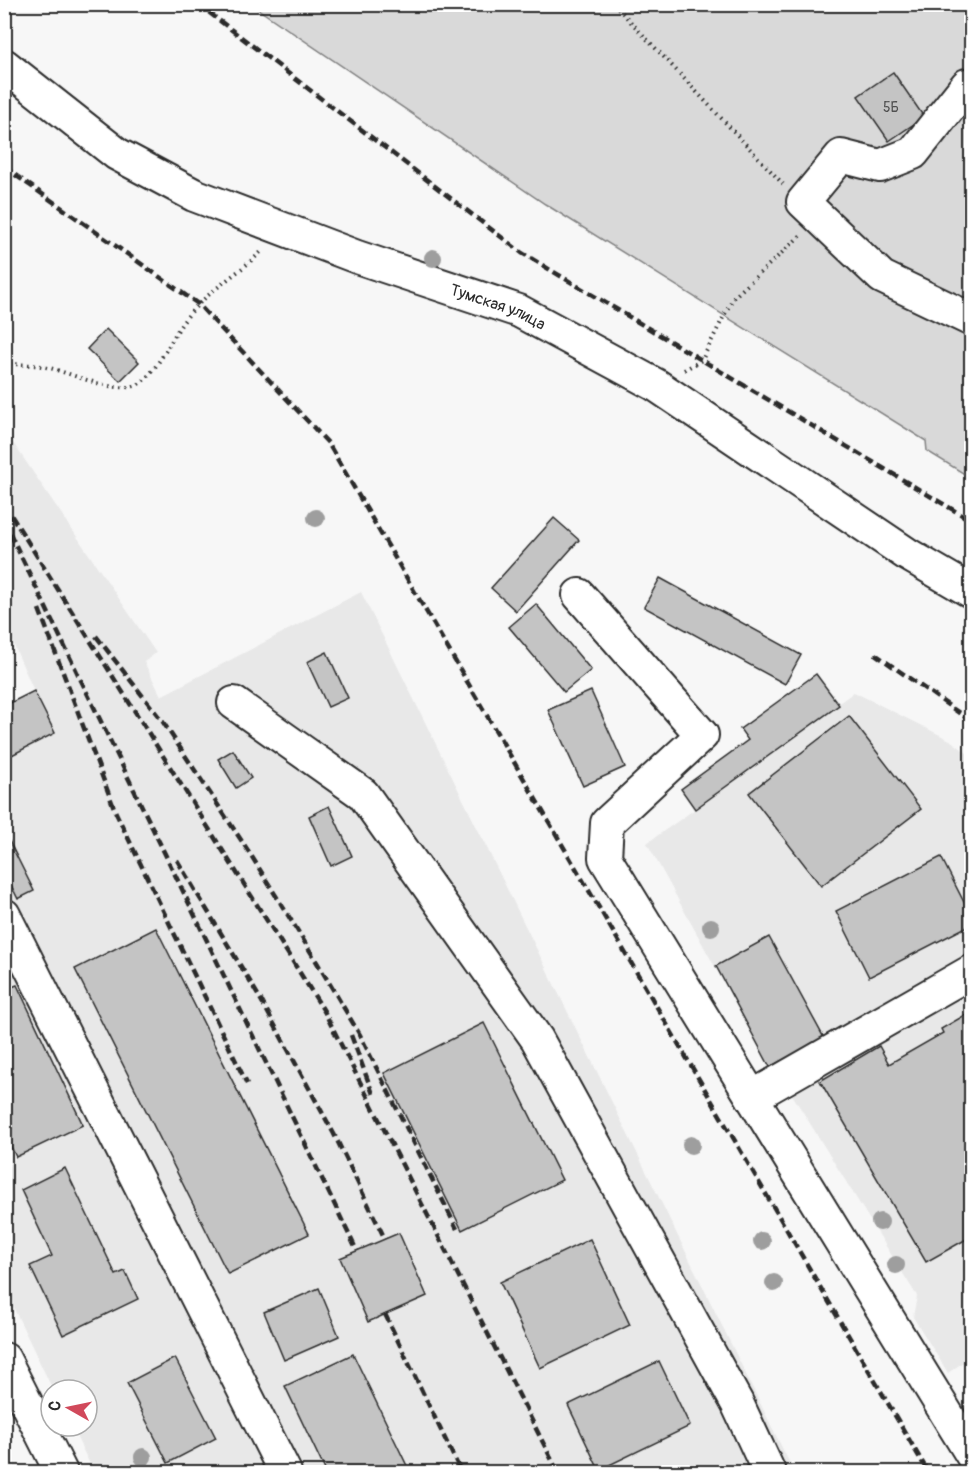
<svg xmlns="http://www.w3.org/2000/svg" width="976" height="1477" font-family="Pangolin,sans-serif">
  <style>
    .built { fill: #e8e8e8 }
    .green { fill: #d9d9d9; stroke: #828282; stroke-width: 1.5 }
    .building { fill: #c4c4c4; stroke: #2b2b2b; stroke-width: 1.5 }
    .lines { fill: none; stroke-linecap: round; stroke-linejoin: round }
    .minor-casing { stroke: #2b2b2b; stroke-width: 36 }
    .path { stroke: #2b2b2b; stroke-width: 4; stroke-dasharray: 1.5 4.5; stroke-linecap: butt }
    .minor { stroke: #fff; stroke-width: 32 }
    .rail { stroke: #2b2b2b; stroke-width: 4.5; stroke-dasharray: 9 4.5; stroke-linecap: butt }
    .tree { fill: #9e9e9e }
    .labels { text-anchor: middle; stroke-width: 4.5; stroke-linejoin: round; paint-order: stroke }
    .number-label { font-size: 14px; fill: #515151 }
    .street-label { font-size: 16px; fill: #2b2b2b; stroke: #fff }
  </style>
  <rect width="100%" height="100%" fill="#f7f7f7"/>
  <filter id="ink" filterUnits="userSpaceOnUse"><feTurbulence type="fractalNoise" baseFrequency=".0167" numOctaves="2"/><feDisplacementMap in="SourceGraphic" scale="12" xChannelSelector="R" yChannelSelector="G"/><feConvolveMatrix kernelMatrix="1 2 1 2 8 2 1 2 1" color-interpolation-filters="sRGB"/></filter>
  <g filter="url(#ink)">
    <g class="built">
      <path d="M5 431 156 653 144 662 161 696 361 592 794 1472H94L71 1426H87V1390H53L5 1290V1171L16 1157 5 1132V706L34 691 5 625Z"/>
      <path d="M854 692 950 740 971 756 972 1356 948 1373 913 1317 917 1296 783 1080 770 1067 647 843 695 809Z"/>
    </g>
    <path class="green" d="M252 5H971V478L927 451 926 441 545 204Z"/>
    <g class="building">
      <path d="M893 72 924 117 889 141 858 96Z"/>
      <path d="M106 329 139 362 120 381 87 349Z"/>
      <path d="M554 518 579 540 516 611 491 588Z"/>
      <path d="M660 578 801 655 785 684 644 607Z"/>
      <path d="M536 604 591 670 564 692 509 627Z"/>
      <path d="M327 652 348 698 328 707 307 662Z"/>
      <path d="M816 674 839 705 695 809 681 789 748 740 740 729Z"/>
      <path d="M34 691 55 733 4 759V706Z"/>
      <path d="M591 691 625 767 583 786 548 710Z"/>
      <path d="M849 716 921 809 821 886 749 793Z"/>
      <path d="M233 750 251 778 236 788 218 759Z"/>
      <path d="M329 806 352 856 331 866 309 816Z"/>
      <path d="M4 831 34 891 18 899 4 871Z"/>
      <path d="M941 857 972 918V924L869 977 836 911Z"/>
      <path d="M156 928 309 1234 228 1274 75 969Z"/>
      <path d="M769 937 824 1038 770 1067 716 966Z"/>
      <path d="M17 985 83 1125 16 1157 4 1132V990Z"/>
      <path d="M972 1011V1236L926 1262 820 1081 879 1046 889 1064 943 1033 941 1029Z"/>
      <path d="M484 1023 562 1180 462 1230 384 1073Z"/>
      <path d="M65 1168 116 1275 125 1271 138 1299 63 1335 30 1266 52 1256 21 1190Z"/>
      <path d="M399 1233 427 1296 368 1322 340 1258Z"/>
      <path d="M590 1239 630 1325 540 1368 500 1282Z"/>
      <path d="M319 1288 339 1336 284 1360 264 1312Z"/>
      <path d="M353 1354 410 1472H326L285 1386Z"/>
      <path d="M175 1358 216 1438 168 1463 127 1383Z"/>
      <path d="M659 1361 690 1426 599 1470 568 1405Z"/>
    </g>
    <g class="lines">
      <g class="minor-casing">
        <g id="minor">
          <path id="s1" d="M4 65 117 154 194 195 357 257 519 311 656 385 907 554 972 592"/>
          <path d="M967 85 913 153 880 166 841 156 803 202 882 277 972 320"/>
          <path d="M579 595 702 735 607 823 605 858 972 1455"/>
          <path d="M234 703 363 794 537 1039 737 1403 769 1472"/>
          <path d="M4 915 285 1472"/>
          <path d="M752 1097 972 971"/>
          <path d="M4 1359 61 1472"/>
        </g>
      </g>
      <g class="path">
        <path d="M614 4 783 184"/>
        <path d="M4 363C17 365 29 364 41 366 68 371 109 393 134 386 152 381 171 340 181 325 202 294 236 276 262 251"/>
        <path d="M684 370 702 360 733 298 800 236"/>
      </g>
      <use href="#minor" class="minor"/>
      <g class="rail">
        <path d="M198 4 522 253 972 521"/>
        <path d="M4 167 198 304 328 443 928 1472"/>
        <path d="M4 504 324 1011 558 1472"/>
        <path d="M4 521 357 1251"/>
        <path d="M39 609 116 813 247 1084"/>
        <path d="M96 636 163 722 249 852 315 959 360 1035 457 1229"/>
        <path d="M875 654 972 722"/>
        <path d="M177 860 261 1000 334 1134 385 1239"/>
        <path d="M351 1035 373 1094"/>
        <path d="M385 1314 461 1472"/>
      </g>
    </g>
    <g class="tree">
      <circle cx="433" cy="258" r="9"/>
      <circle cx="316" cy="518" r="9"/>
      <circle cx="711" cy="927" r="9"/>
      <circle cx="691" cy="1145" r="9"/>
      <circle cx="880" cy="1222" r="9"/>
      <circle cx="762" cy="1241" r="9"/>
      <circle cx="896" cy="1265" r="9"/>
      <circle cx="774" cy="1283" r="9"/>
      <circle cx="143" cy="1457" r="9"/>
    </g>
  </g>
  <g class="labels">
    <g class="number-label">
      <text x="891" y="112">5Б</text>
    </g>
    <g class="street-label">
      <text dy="6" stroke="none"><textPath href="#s1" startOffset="555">Тумская улица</textPath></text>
    </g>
  </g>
  <rect width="976" height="1477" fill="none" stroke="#fff" stroke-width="24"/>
  <rect x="12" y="12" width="952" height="1453" fill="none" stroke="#2b2b2b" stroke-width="2" filter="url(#ink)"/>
  <g transform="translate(69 1408) rotate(279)"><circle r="28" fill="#ffffff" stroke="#aaaaaa" stroke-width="1.5"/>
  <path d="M0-4.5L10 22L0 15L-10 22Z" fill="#d1495b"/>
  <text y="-9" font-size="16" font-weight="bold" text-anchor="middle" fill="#2b2b2b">С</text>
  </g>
</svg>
